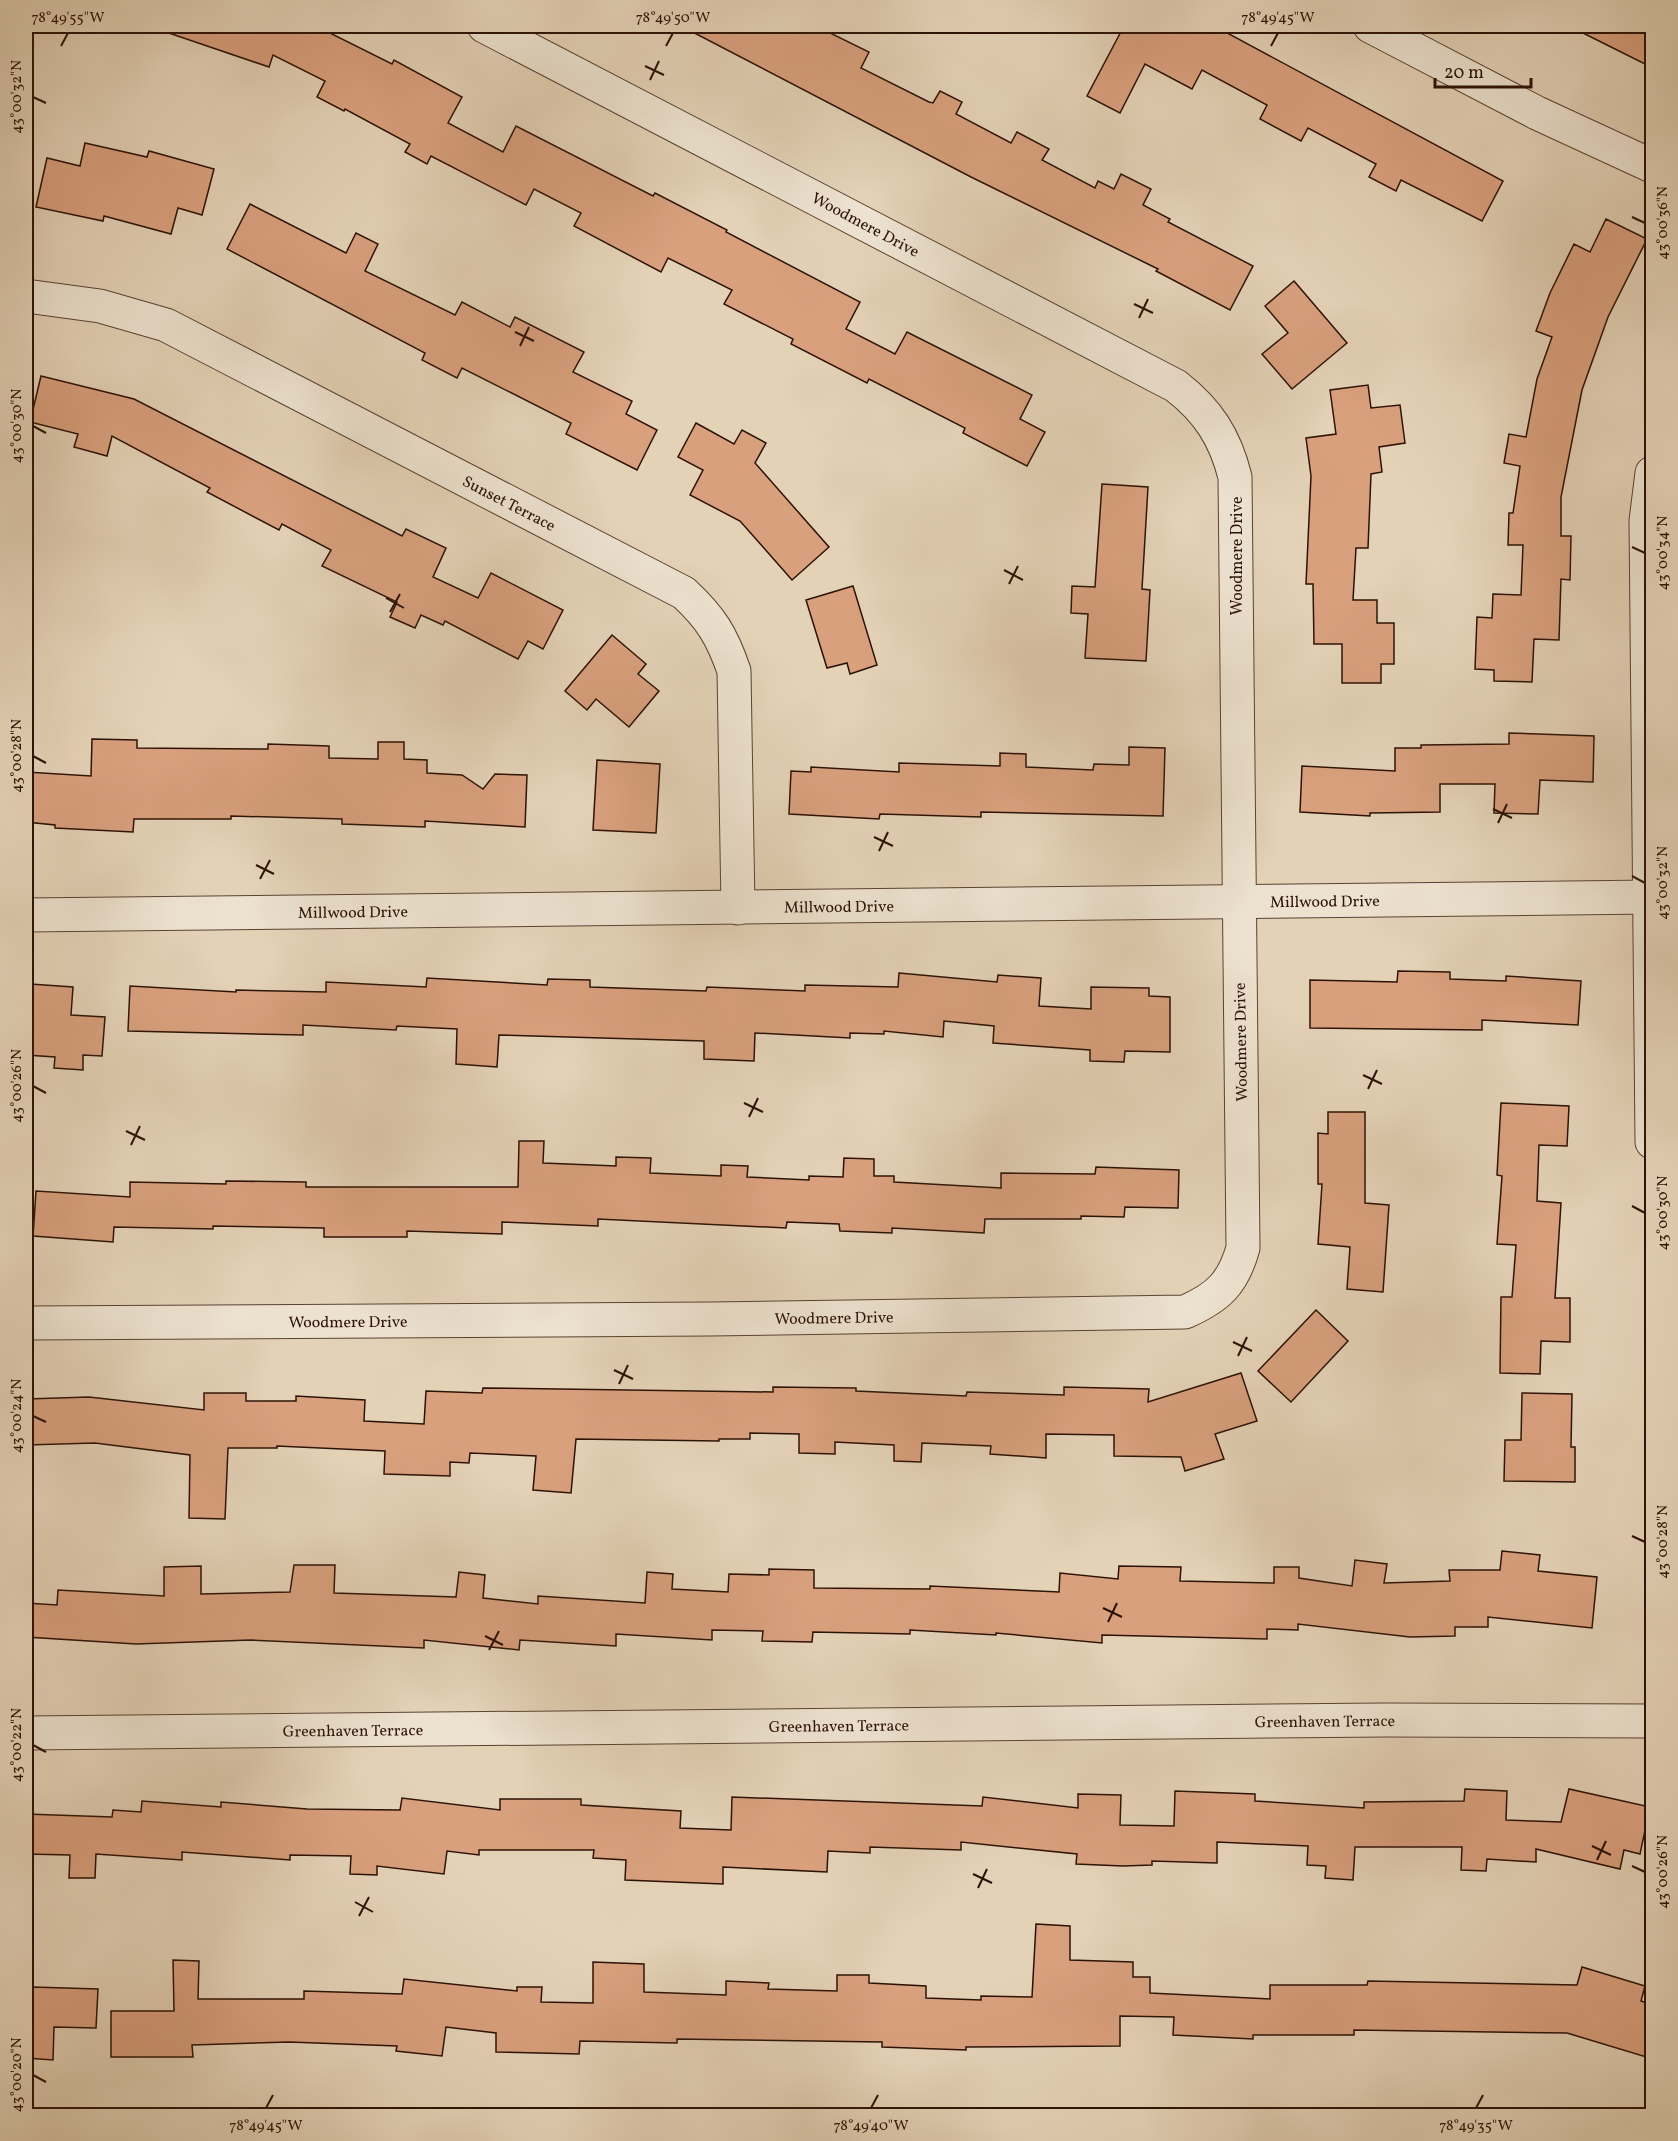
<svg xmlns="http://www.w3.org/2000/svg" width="1678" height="2141" font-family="Vollkorn,serif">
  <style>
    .building { fill: #d9a07e; stroke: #2c1206; stroke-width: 1.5 }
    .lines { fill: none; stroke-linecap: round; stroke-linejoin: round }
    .street-casing { stroke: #5a4232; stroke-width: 35 }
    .street { stroke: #ede2d0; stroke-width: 33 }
    .ticks { fill: none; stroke: #2c1206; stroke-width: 2 }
    .labels { text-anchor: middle; stroke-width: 4.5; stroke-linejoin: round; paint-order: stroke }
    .street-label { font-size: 16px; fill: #2c1206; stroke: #ede2d0 }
    .neatline { fill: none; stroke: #2c1206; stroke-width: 2 }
    .ticks-label { font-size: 15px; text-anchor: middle; fill: #2c1206 }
  </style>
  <rect width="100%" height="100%" fill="#e4d2b7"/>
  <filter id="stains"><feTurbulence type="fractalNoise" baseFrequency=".00333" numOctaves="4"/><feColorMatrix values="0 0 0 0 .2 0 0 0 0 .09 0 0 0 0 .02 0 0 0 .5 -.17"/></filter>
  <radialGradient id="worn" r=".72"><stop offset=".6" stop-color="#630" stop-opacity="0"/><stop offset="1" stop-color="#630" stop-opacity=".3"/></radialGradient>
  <g class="building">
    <path d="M161 26H316L392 64 394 60 462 97 448 123 503 152 516 126 653 196 655 193 727 230 726 232 860 302 846 329 895 354 907 332 1032 395 1020 419 1045 432 1027 466 963 433 965 428 869 379 867 383 791 344 793 339 724 304 732 290 668 258 661 272 574 226 581 213 534 189 526 205 431 156 427 164 405 152 410 144 345 109 344 111 317 97 325 81 273 55 269 67 160 30Z"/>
    <path d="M681 26H816L869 52 861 68 929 102 933 103 940 91 962 102 956 114 1011 143 1017 132 1049 149 1042 160 1095 188 1098 181 1114 189 1121 174 1151 189 1143 205 1170 219 1168 222 1253 266 1230 310 1156 271 1158 269 971 177Z"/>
    <path d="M1124 26H1233L1229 34 1503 181 1482 221 1401 180 1396 191 1369 177 1376 164 1308 128 1301 141 1260 119 1267 105 1202 70 1192 89 1145 64 1120 113 1087 96Z"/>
    <path d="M1569 26H1653V68Z"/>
    <path d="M85 143 147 157 149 151 214 169 202 215 178 208 171 234 104 216 103 221 36 207 47 158 80 166Z"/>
    <path d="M250 204 346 253 356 233 378 244 365 271 455 315 462 302 510 327 515 317 584 352 573 372 632 401 626 414 657 430 637 470 566 434 571 423 462 368 457 378 422 360 425 353 227 249Z"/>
    <path d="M1606 219 1647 239 1608 317 1582 390 1561 497V536H1571L1570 580 1561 579 1559 640 1534 639 1532 682 1494 681V670L1475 669 1477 617 1492 618 1493 594 1521 595 1523 545H1508L1509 513H1513L1520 466 1504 463 1509 434 1526 437 1537 379 1552 337 1536 331 1550 293 1574 244 1590 252Z"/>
    <path d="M1294 281 1347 343 1292 389 1262 354 1288 333 1265 306Z"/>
    <path d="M41 376 134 399 402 536 406 529 446 548 433 577 478 598 491 573 563 610 543 649 528 641 518 659 445 621 443 625 421 615 415 628 390 617 397 602 322 566 331 550 282 524 279 530 207 492 210 488 112 436 107 456 74 447 78 434 30 422Z"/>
    <path d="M1368 385 1371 408 1400 405 1405 443 1379 447 1382 472 1371 474 1368 548H1356L1353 600H1377V623H1394V664H1381V683H1342V644H1314L1313 584H1306L1311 476 1306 438 1336 434 1330 390Z"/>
    <path d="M696 423 734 444 742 430 766 443 755 463 829 547 792 580 740 521 690 495 703 470 678 457Z"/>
    <path d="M1102 484 1148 487 1142 589 1150 590 1146 661 1085 658 1088 614 1071 613 1072 586 1095 587Z"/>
    <path d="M853 586 877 665 850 674 847 663 827 668 806 600Z"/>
    <path d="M612 635 646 664 638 674 659 691 629 727 596 699 587 710 565 691Z"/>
    <path d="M1509 733 1594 736 1593 782 1540 780 1538 814 1494 813 1495 784H1440V812L1370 813V816L1300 812 1302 766 1395 771V748H1421V745L1509 744Z"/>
    <path d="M92 739 137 740V748L268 749V744L329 746V758L378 759V742H404V759L427 760V773L462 775 483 789 495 774 527 775 525 827 425 821V827L342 824V819L231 816V819H134L133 832 55 828V825L26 822V772L91 776Z"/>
    <path d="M1129 747 1165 748 1163 816 981 812V817L880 814 879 819 789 814 791 771 811 772V767L899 772V763L1000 766V753L1026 754V767L1093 770 1094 764 1129 765Z"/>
    <path d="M597 760 660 764 656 833 593 830Z"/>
    <path d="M1398 971 1450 972V979L1506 981V976L1581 981 1578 1025 1482 1020V1030L1310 1028V980L1397 982Z"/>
    <path d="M899 973 997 982 998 975 1041 978 1039 1006 1091 1009V987L1149 988V996L1170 997V1052L1125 1051 1124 1062 1090 1061V1050L993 1043 994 1026 944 1021 943 1037 884 1031V1034L850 1033V1038L755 1033 754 1061 704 1059V1041L499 1035 497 1067 456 1064 457 1029 397 1026 396 1030 303 1025V1035L128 1031 130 986 236 992V990L326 992V982L426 987 427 978 547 985 548 979 590 980V987L706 991 707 987 805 991V985L898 987Z"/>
    <path d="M30 984 73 987 71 1015 105 1017 102 1056 83 1055V1070L54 1068 55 1057 26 1055Z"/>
    <path d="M1501 1103 1569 1106 1567 1146 1539 1145 1537 1201 1561 1203 1555 1298H1570V1342L1541 1341 1540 1374 1500 1373 1501 1297H1512L1516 1245 1497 1244 1502 1176 1497 1175Z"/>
    <path d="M1328 1112H1365V1203L1389 1205 1383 1292 1347 1289 1350 1247 1318 1244 1322 1184H1318V1133L1328 1134Z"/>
    <path d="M519 1141H544L543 1163 616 1166V1157L651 1158 650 1173 721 1176V1165L748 1166 747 1177 809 1180V1176L843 1177 844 1158 874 1159V1176H894V1182L1001 1188V1173L1095 1174 1096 1167 1179 1170 1178 1208 1125 1207 1124 1217 1081 1216V1219H985L984 1233 892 1228V1233L840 1231 839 1224 787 1222 786 1228 598 1219V1226L502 1222V1234L407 1231V1237H324V1228L213 1226V1229L114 1227 113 1242 33 1236 36 1191 130 1197V1182L226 1184V1181L306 1182V1187H518Z"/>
    <path d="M1316 1310 1348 1341 1291 1402 1258 1371Z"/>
    <path d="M1241 1373 1257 1421 1215 1434 1224 1459 1185 1471 1181 1457 1114 1456V1435L1046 1434V1458L990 1454 991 1446 922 1443 921 1462 894 1461V1445L835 1442V1454L799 1453V1434L750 1433V1439H719V1441L576 1439 571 1493 533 1490 536 1456 470 1453 469 1463 450 1462V1476L384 1474 385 1451 277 1446V1448H228L225 1519 189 1518 190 1455 95 1443 26 1445V1399L89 1397 204 1410V1393H246V1401H296V1396L365 1400 364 1421 424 1424 426 1391 482 1393 483 1388 773 1392V1387L856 1388V1391L966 1396 967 1392 1064 1395V1387L1149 1389 1148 1402Z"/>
    <path d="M1522 1393 1572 1394 1571 1447H1575V1482L1504 1481 1505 1440H1521Z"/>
    <path d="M1502 1551 1540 1555 1538 1571 1597 1577 1592 1628 1488 1617V1627H1455V1636L1410 1637 1298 1624V1630L1267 1629V1639L1102 1635V1643L996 1633V1635L910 1630V1634L813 1632 812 1642 762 1641 763 1631 712 1630V1640L616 1634V1646L520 1640 519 1650 424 1640V1648L251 1640 136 1644 26 1637V1603L57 1605 58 1590 164 1596V1567L201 1566V1594L290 1592 294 1565H335L334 1593 456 1597 459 1572 485 1575 483 1598 538 1604V1596L645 1603 647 1572 673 1574 672 1589 728 1592 729 1574 769 1575V1569L814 1570V1588L930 1589V1586L1059 1592 1060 1573 1118 1579 1119 1566 1181 1567 1180 1581 1274 1583V1567H1299V1578L1352 1586 1355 1560 1387 1564 1384 1583 1450 1581 1449 1570H1500Z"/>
    <path d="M1465 1789 1507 1791 1506 1820 1561 1822 1569 1789 1650 1807 1640 1854 1624 1850 1620 1869 1536 1849V1862L1487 1859 1486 1871 1461 1870 1462 1847H1355L1353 1880 1325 1878 1326 1866 1307 1865 1308 1846 1217 1842V1863L1152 1861V1865L1123 1866 1076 1864 1077 1854 961 1842V1850L870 1847V1853L828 1851 827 1872 723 1867V1884L625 1880 626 1860 593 1858 594 1850H479V1855L447 1851 444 1874 377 1866V1875L350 1874 351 1856 290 1855V1860L182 1852V1860L96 1854 95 1878H69L70 1855 26 1854V1814L112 1817 113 1810 141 1812 142 1801 221 1807V1802L307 1809 400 1810 402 1798 500 1810V1799H581V1805L681 1811 680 1828 731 1830 732 1797 982 1806 983 1797 1078 1808V1794L1121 1795 1120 1825 1174 1826 1175 1791 1255 1794V1801L1364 1808V1802L1464 1801Z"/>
    <path d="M1036 1924 1070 1926V1960L1133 1962V1977H1150V1993L1270 1999V1985H1367L1368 1981 1577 1985 1582 1967 1645 1986 1641 2001 1653 2005V2059L1567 2033 1354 2030V2035H1253V2039L1173 2035 1174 2017 1120 2016V2046L966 2047V2050L882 2047V2042L677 2039V2043L580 2041 579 2054 496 2052V2033L446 2027 442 2056 396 2051 397 2046 289 2042 192 2045 193 2057H111V2011H174L173 1960 199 1961 198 1999H304V1991L402 1994 404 1979 517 1991V1987H542L541 2002 593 2003V1962L644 1964V1992L726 1995V1981L769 1983 768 1989 837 1991V1975H869V1983L926 1986V1998L981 2000V1996L1032 1997Z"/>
    <path d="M32 1987 98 1989 96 2028 54 2027 53 2060 26 2058V1989H32Z"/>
  </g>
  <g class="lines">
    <g class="street-casing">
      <g id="street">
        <path d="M1370 26 1537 113 1652 166"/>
        <path id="s1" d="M26 296 100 306 166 325 684 593C711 618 722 636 734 671L738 908"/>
        <path d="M1652 473 1646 521 1652 1142"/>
        <path id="s2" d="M26 915 1652 897"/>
        <path id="s3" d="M26 1323 710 1319 1185 1312C1219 1297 1233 1283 1243 1248L1235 477C1225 437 1208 411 1176 386L484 26"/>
        <path id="s4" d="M26 1733 1385 1720 1652 1721"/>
      </g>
    </g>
    <use href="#street" class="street"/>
  </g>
  <path class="ticks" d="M61 46 68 33M666 46 673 33M1271 46 1278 33M645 66 664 75M650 80 659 61M33 97 46 103M1632 217 1645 223M1134 304 1153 313M1139 318 1148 299M515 332 534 341M520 346 529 327M33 426 46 433M1632 547 1645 553M1004 570 1023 580M1009 584 1018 566M386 598 404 608M390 612 400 594M33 756 46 763M1493 809 1512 818M1498 823 1507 804M874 837 893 846M879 851 888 832M256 865 274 874M1632 876 1645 883M260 879 270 860M1363 1075 1382 1084M33 1086 46 1093M1368 1089 1377 1070M744 1103 763 1112M749 1117 758 1098M126 1131 145 1140M131 1145 140 1126M1632 1206 1645 1213M1233 1342 1252 1351M1238 1356 1247 1337M614 1370 633 1379M619 1384 628 1365M33 1416 46 1422M1632 1536 1645 1542M1103 1608 1122 1617M1108 1622 1117 1603M485 1636 503 1645M489 1650 499 1631M33 1745 46 1752M1592 1846 1611 1855M1597 1860 1606 1841M1632 1866 1645 1872M973 1874 992 1883M978 1888 987 1869M355 1902 373 1912M359 1916 369 1897M33 2075 46 2082M266 2108 273 2095M871 2108 878 2095M1476 2108 1483 2095"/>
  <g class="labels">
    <g class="street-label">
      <text transform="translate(866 224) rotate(28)" y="6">Woodmere Drive</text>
      <text dy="6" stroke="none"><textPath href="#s1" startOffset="530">Sunset Terrace</textPath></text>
      <text transform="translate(1236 556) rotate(-90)" y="6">Woodmere Drive</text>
      <text dy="6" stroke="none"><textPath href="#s2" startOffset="1299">Millwood Drive</textPath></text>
      <text dy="6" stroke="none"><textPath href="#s2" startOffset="813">Millwood Drive</textPath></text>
      <text dy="6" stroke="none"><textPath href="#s2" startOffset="327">Millwood Drive</textPath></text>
      <text transform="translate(1240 1042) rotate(-91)" y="6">Woodmere Drive</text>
      <text dy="6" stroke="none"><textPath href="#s3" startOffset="808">Woodmere Drive</textPath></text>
      <text dy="6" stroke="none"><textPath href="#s3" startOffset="322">Woodmere Drive</textPath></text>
      <text dy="6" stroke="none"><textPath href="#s4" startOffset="1299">Greenhaven Terrace</textPath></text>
      <text dy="6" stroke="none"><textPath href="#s4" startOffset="813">Greenhaven Terrace</textPath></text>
      <text dy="6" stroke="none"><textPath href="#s4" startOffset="327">Greenhaven Terrace</textPath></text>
    </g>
  </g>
  <rect width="1678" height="2141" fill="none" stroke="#e4d2b7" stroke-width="66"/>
  <path d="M1435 78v9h96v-9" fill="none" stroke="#2c1206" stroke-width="3"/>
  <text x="1444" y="78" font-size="18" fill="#2c1206" stroke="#ede2d0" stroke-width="4.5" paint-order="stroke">20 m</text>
  <rect x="33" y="33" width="1612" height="2075" class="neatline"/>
  <g class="ticks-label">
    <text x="68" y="22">78°49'55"W</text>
    <text x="673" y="22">78°49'50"W</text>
    <text x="1278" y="22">78°49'45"W</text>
    <text transform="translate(16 97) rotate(-90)" y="5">43°00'32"N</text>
    <text transform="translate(1662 223) rotate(-90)" y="5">43°00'36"N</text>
    <text transform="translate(16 426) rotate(-90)" y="5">43°00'30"N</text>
    <text transform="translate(1662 553) rotate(-90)" y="5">43°00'34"N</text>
    <text transform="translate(16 756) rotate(-90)" y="5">43°00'28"N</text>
    <text transform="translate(1662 883) rotate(-90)" y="5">43°00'32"N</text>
    <text transform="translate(16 1086) rotate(-90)" y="5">43°00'26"N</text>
    <text transform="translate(1662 1213) rotate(-90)" y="5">43°00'30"N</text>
    <text transform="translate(16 1416) rotate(-90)" y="5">43°00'24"N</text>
    <text transform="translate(1662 1542) rotate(-90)" y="5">43°00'28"N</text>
    <text transform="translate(16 1745) rotate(-90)" y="5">43°00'22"N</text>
    <text transform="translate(1662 1872) rotate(-90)" y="5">43°00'26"N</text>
    <text transform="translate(16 2075) rotate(-90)" y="5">43°00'20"N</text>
    <text x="266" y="2130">78°49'45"W</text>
    <text x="871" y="2130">78°49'40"W</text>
    <text x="1476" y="2130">78°49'35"W</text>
  </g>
  <rect width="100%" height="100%" filter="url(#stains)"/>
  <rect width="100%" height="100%" fill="url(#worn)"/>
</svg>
